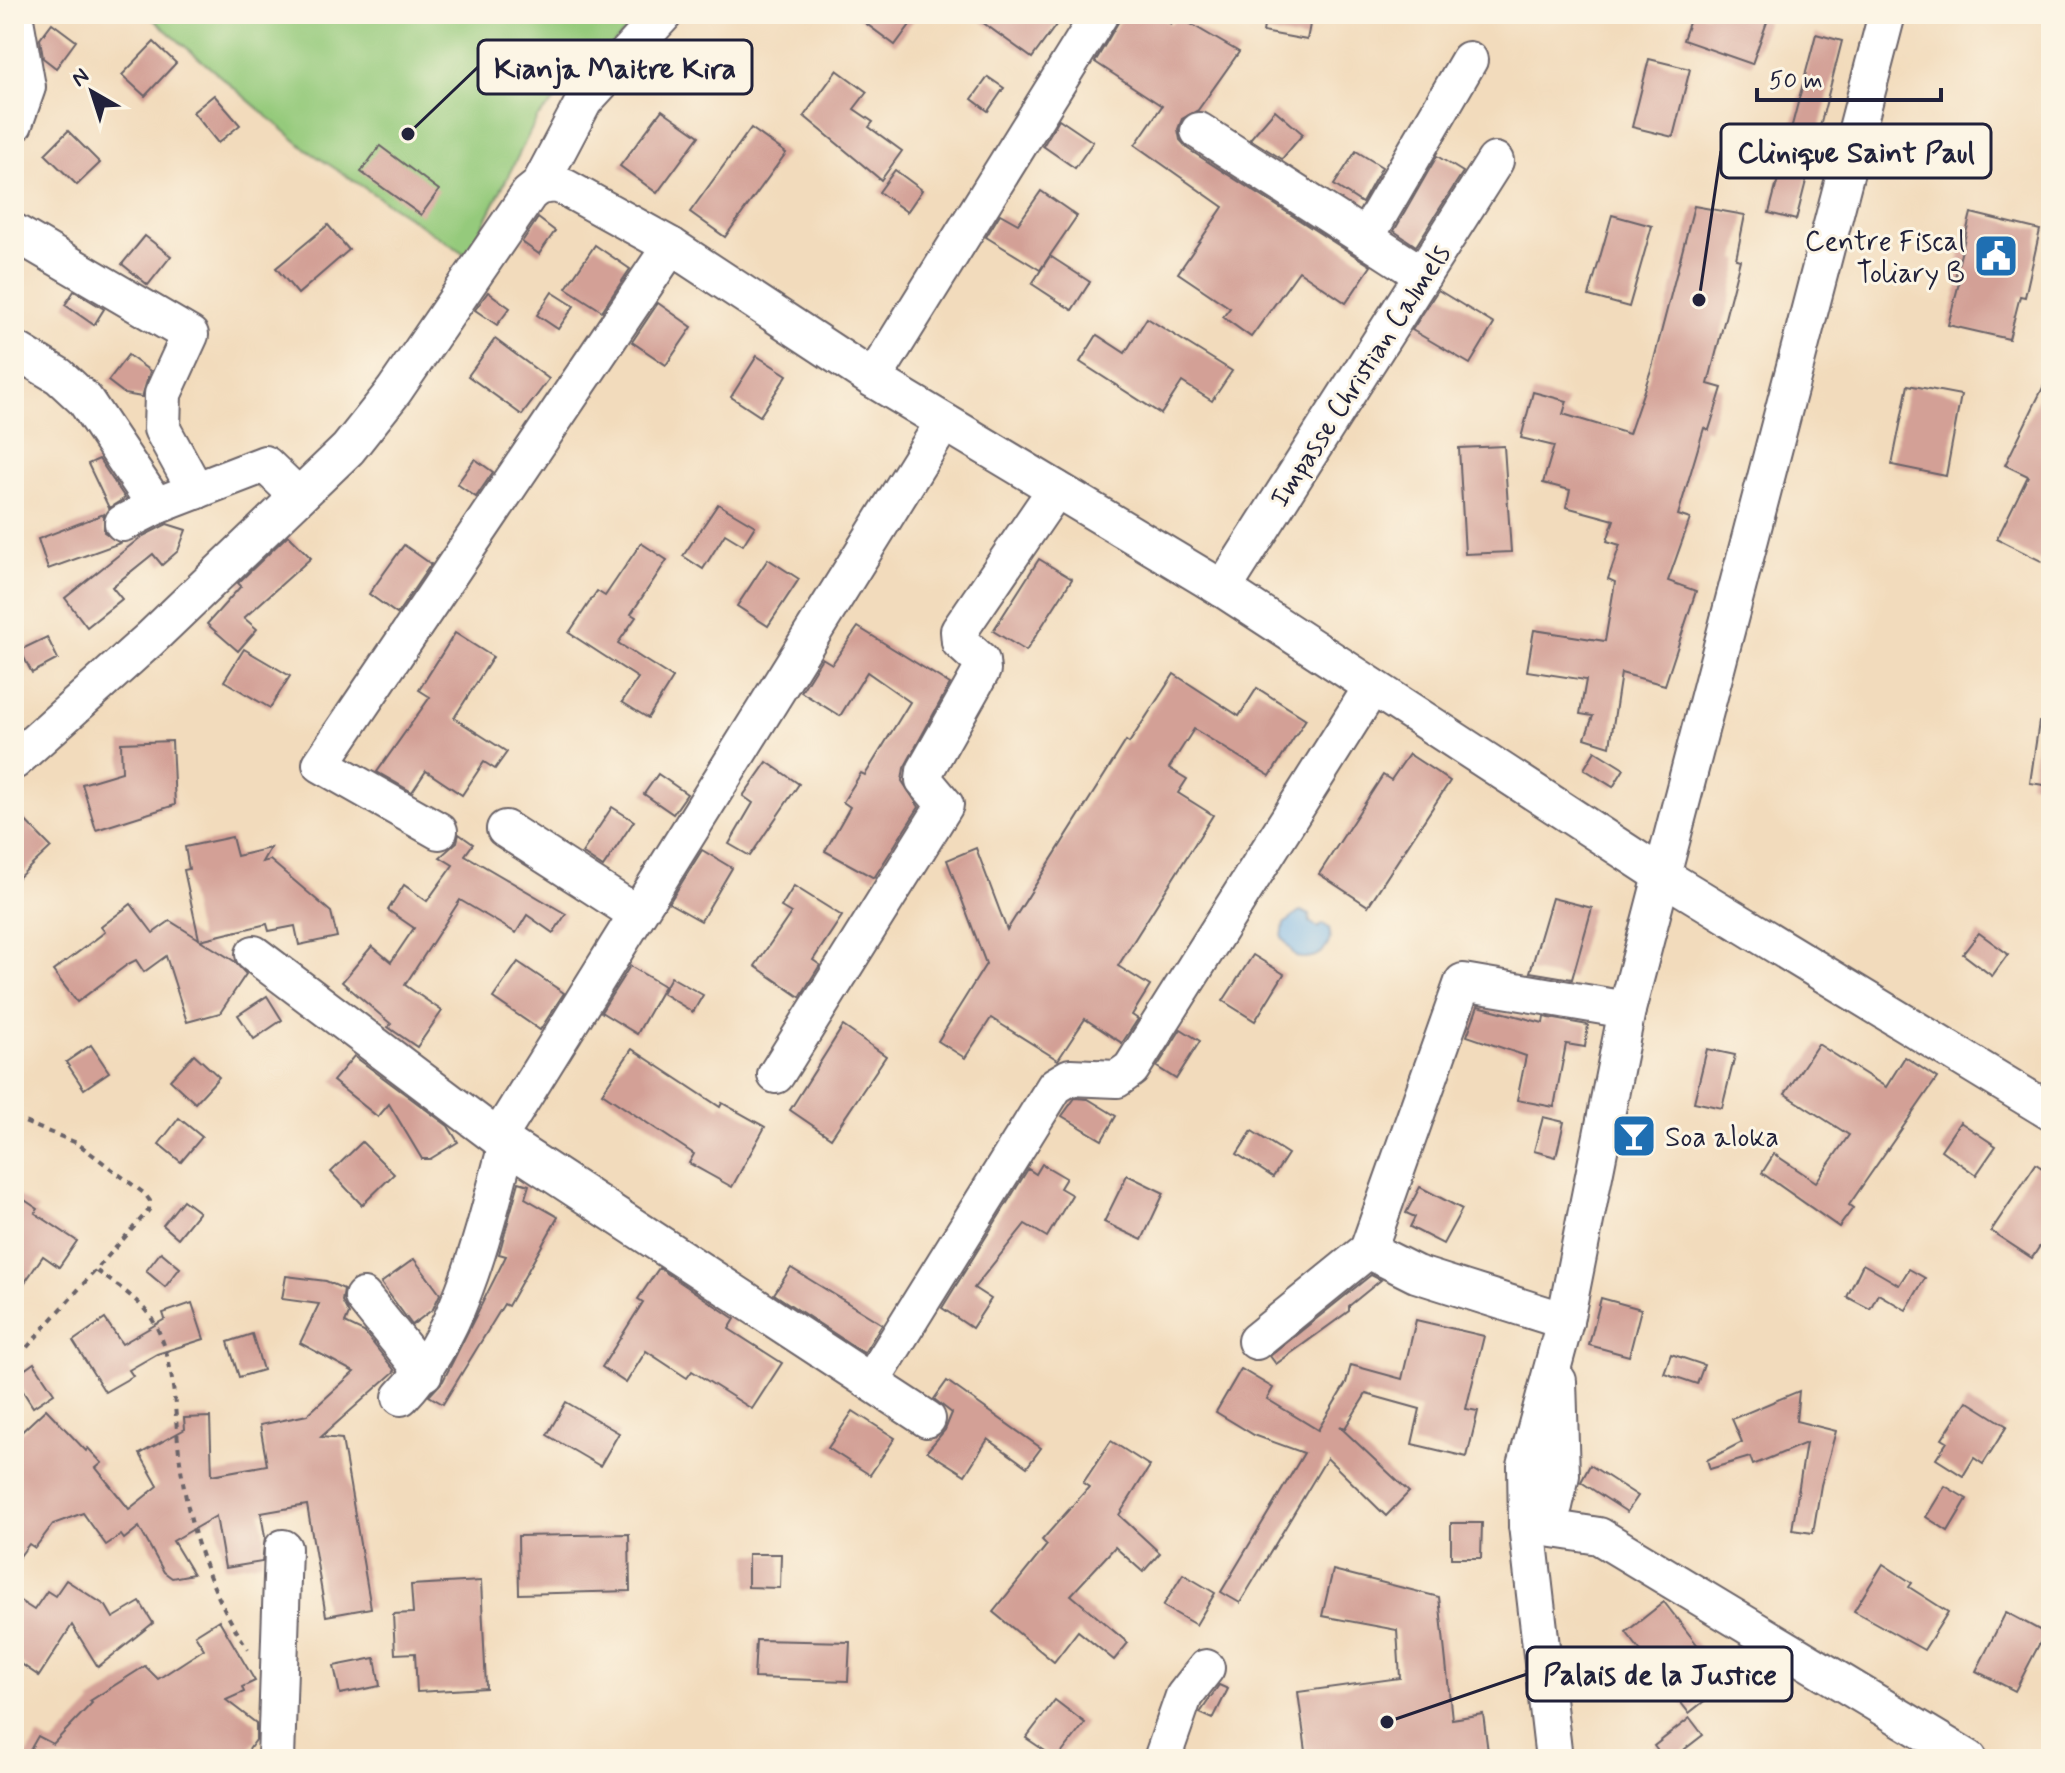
<svg xmlns="http://www.w3.org/2000/svg" width="2065" height="1773" font-family="Mynerve,sans-serif">
  <style>
    .green { fill: #95ca7c; stroke: #5c765c; stroke-width: 2 }
    .water { fill: #74b4e8; stroke: #4b6b92; stroke-width: 2 }
    .building { fill: #d3a096 }
    .lines { fill: none; stroke-linecap: round; stroke-linejoin: round }
    .minor-casing { stroke: #6b6368; stroke-width: 40 }
    .path { stroke: #6b6368; stroke-width: 4; stroke-dasharray: 6 6; stroke-linecap: butt }
    .minor { stroke: #fff; stroke-width: 36 }
    .labels { text-anchor: middle; stroke-width: 6; stroke-linejoin: round; paint-order: stroke }
    .poi-label { font-size: 28px; fill: #22223b; stroke: #fcf5e5; text-anchor: end }
    .street-label { font-size: 28px; fill: #22223b; stroke: #fcf5e5 }
    .leader { fill: none; stroke: #22223b; stroke-width: 3 }
    .callout-dot { fill: #22223b; stroke: #fcf5e5; stroke-width: 3 }
    .callout { fill: #fcf5e5; stroke: #22223b; stroke-width: 3 }
    .callout-label { font-size: 30px; text-anchor: middle; font-weight: bold; fill: #22223b }
  </style>
  <rect width="100%" height="100%" fill="#fcf5e5"/>
  <filter id="ink" filterUnits="userSpaceOnUse"><feTurbulence type="fractalNoise" baseFrequency=".0125" numOctaves="2"/><feDisplacementMap in="SourceGraphic" scale="16" xChannelSelector="R" yChannelSelector="G"/><feConvolveMatrix kernelMatrix="1 2 1 2 8 2 1 2 1" color-interpolation-filters="sRGB"/></filter>
  <filter id="wash" filterUnits="userSpaceOnUse"><feTurbulence type="fractalNoise" baseFrequency=".006" numOctaves="4" result="noise"/><feDisplacementMap in="SourceGraphic" scale="32" xChannelSelector="R" yChannelSelector="G"/><feGaussianBlur stdDeviation="1.8" result="paint"/><feColorMatrix in="noise" values="0 0 0 0 0 0 0 0 0 0 0 0 0 0 0 0 0 1.4 0 .05"/><feComposite in="paint" operator="in"/></filter>
  <g filter="url(#wash)">
    <rect width="100%" height="100%" fill="#f2dbbc"/>
    <path class="green" d="M147 14H644L537 118 468 256 307 150Z"/>
    <path class="water" d="M1301 911 1309 915 1310 922 1318 928 1323 924 1329 928C1334 950 1315 961 1296 957L1282 937 1284 924Z"/>
    <g id="blocks">
      <g class="building">
        <path d="M853 14H918L895 45Z"/>
        <path d="M971 14H1064L1032 58Z"/>
        <path d="M1123 14H1155L1171 24 1177 16 1239 52 1198 110 1182 119 1178 129 1180 140 1188 149 1371 266 1346 303 1299 271 1251 337 1223 317 1230 308 1178 273 1223 207 1135 145 1162 106 1095 62Z"/>
        <path d="M1266 14H1312L1307 40 1263 32Z"/>
        <path d="M1692 14H1745L1767 22 1752 64 1683 40Z"/>
        <path d="M52 23 76 41 56 68 43 58 40 39Z"/>
        <path d="M1816 34 1842 41 1796 220 1769 213Z"/>
        <path d="M154 42 176 63 145 96 122 75Z"/>
        <path d="M1649 59 1690 69 1673 137 1632 127Z"/>
        <path d="M837 70 867 92 854 109 873 122 869 127 902 151 881 180 804 116Z"/>
        <path d="M988 77 1004 88 988 111 972 99Z"/>
        <path d="M214 95 240 125 218 143 193 112Z"/>
        <path d="M662 110 699 136 657 193 620 166Z"/>
        <path d="M1275 110 1303 134 1282 159 1250 139Z"/>
        <path d="M1059 119 1093 142 1075 168 1043 146Z"/>
        <path d="M751 128 786 153 725 237 690 212Z"/>
        <path d="M68 131 100 163 77 185 45 154Z"/>
        <path d="M380 146 439 190 421 215 361 172Z"/>
        <path d="M1356 151 1382 167 1362 203 1334 185Z"/>
        <path d="M1437 156 1463 172 1416 246 1394 231Z"/>
        <path d="M895 170 922 190 907 212 879 192Z"/>
        <path d="M1041 191 1077 216 1040 270 986 237 1000 214 1018 224Z"/>
        <path d="M1694 206 1745 215 1736 259 1740 260 1708 384 1722 388 1709 430 1704 428 1678 515 1690 519 1668 581 1696 591 1665 685 1621 673 1610 746 1585 738 1593 716 1580 714 1586 680 1527 671 1534 630 1605 641 1615 582 1608 579 1620 545 1607 541 1614 520 1566 507 1570 490 1543 483 1554 446 1521 438 1533 392 1567 401 1563 414 1629 434 1652 367Z"/>
        <path d="M1971 213 2040 230 2025 297 2020 296 2009 339 1948 325 1959 283 1954 282Z"/>
        <path d="M1612 215 1652 226 1629 307 1589 296Z"/>
        <path d="M538 218 555 231 539 254 522 242Z"/>
        <path d="M328 225 349 250 298 294 276 268Z"/>
        <path d="M145 236 171 256 148 285 122 264Z"/>
        <path d="M595 245 630 269 602 311 566 288Z"/>
        <path d="M1050 256 1090 282 1072 310 1032 284Z"/>
        <path d="M1438 290 1494 324 1470 364 1412 330Z"/>
        <path d="M74 291 104 309 94 325 65 305Z"/>
        <path d="M488 292 510 308 497 325 475 310Z"/>
        <path d="M552 292 574 306 558 329 537 315Z"/>
        <path d="M658 303 692 327 666 365 632 342Z"/>
        <path d="M1147 318 1232 371 1212 401 1182 382 1161 414 1080 362 1097 335 1125 353Z"/>
        <path d="M495 339 549 379 522 415 468 376Z"/>
        <path d="M128 355 150 371 142 397 125 394 108 381Z"/>
        <path d="M757 356 787 375 760 416 731 397Z"/>
        <path d="M2051 371V566L1997 539 2028 476 2005 465Z"/>
        <path d="M1908 385 1961 395 1946 476 1892 465Z"/>
        <path d="M1504 446 1511 552 1465 554 1459 448Z"/>
        <path d="M99 459 125 498 109 508 88 464Z"/>
        <path d="M475 459 493 472 476 497 457 484Z"/>
        <path d="M718 504 755 526 743 545 725 534 703 569 683 556Z"/>
        <path d="M104 514V532L120 543 48 569 38 539Z"/>
        <path d="M167 524 186 530 178 551 162 565 153 554 112 587 122 599 87 627 65 598 141 537Z"/>
        <path d="M288 535 311 558 244 618 257 629 238 651 207 624 241 586 238 583Z"/>
        <path d="M641 543 667 560 631 614 636 617 618 643 673 678 648 718 622 702 638 678 569 633 597 591 605 596Z"/>
        <path d="M404 545 431 564 397 614 369 594Z"/>
        <path d="M768 559 799 579 768 626 737 606Z"/>
        <path d="M1039 559 1072 579 1026 651 993 631Z"/>
        <path d="M858 627 950 684 904 768 902 781 919 807 874 878 825 851 850 807 843 802 861 773 865 775 910 702 867 672 840 716 801 692 822 658 832 664Z"/>
        <path d="M455 633 493 657 454 718 507 752 495 769 484 762 462 795 426 771 412 792 377 772 430 697 419 690Z"/>
        <path d="M47 637 58 659 32 673 20 650Z"/>
        <path d="M244 649 290 676 270 708 224 681Z"/>
        <path d="M1174 674 1239 716 1257 688 1306 719 1270 776 1194 729 1169 768 1187 779 1178 793 1213 815 1118 966 1150 986 1132 1015 1138 1019 1122 1043 1085 1019 1058 1060 991 1018 965 1058 938 1041 986 964 947 860 976 848 1007 930 1126 741 1129 743Z"/>
        <path d="M2039 722 2051 723V786L2030 783Z"/>
        <path d="M172 741 175 805 96 830 82 784 122 772 121 743Z"/>
        <path d="M1595 751 1624 769 1613 787 1584 769Z"/>
        <path d="M1409 754 1450 781 1368 906 1319 874 1383 775 1391 780Z"/>
        <path d="M767 762 799 784 750 856 729 844 753 803 743 796Z"/>
        <path d="M658 774 687 794 673 814 644 794Z"/>
        <path d="M612 807 634 821 603 867 582 853Z"/>
        <path d="M14 809 51 847 14 882Z"/>
        <path d="M459 834 473 844 465 855 566 914 553 933 527 915 516 933 460 900 405 985 442 1011 417 1047 388 1027 391 1024 342 982 372 946 391 962 414 928 388 910 404 885 427 901 453 865 440 857 457 842Z"/>
        <path d="M232 837 237 856 270 848 262 862 270 860 331 912 337 937 299 945 295 926 269 931 267 924 200 940 234 961 246 974 220 1013 187 1022 166 956 144 972 136 960 128 964 77 1002 53 971 105 932 101 927 131 904 153 933 170 921 199 939 184 870 189 869 185 847Z"/>
        <path d="M702 850 732 868 701 921 669 903Z"/>
        <path d="M794 886 842 916 813 960 820 965 800 997 755 966 791 913 781 907Z"/>
        <path d="M1552 898 1592 908 1572 979 1530 972Z"/>
        <path d="M1979 933 2008 954 1992 976 1963 954Z"/>
        <path d="M1253 955 1284 974 1255 1021 1223 1001Z"/>
        <path d="M518 962 564 993 540 1030 493 998Z"/>
        <path d="M630 966 664 986 637 1034 601 1012Z"/>
        <path d="M671 977 703 995 693 1012 662 993Z"/>
        <path d="M267 996 282 1020 254 1039 238 1015Z"/>
        <path d="M1478 1006 1543 1023 1544 1017 1588 1025 1585 1047 1566 1044 1554 1107 1517 1100 1526 1056 1467 1036Z"/>
        <path d="M843 1026 886 1056 831 1138 790 1110Z"/>
        <path d="M1181 1029 1200 1041 1176 1079 1157 1067Z"/>
        <path d="M1818 1044 1886 1087 1905 1057 1937 1078 1849 1205 1853 1208 1839 1227 1762 1173 1774 1154 1816 1182 1849 1135 1785 1094Z"/>
        <path d="M91 1045 109 1072 84 1089 66 1062Z"/>
        <path d="M632 1049 720 1107 722 1103 765 1127 732 1187 689 1163 694 1154 602 1093Z"/>
        <path d="M1707 1049 1735 1055 1722 1108 1694 1102Z"/>
        <path d="M194 1054 219 1077 195 1103 170 1080Z"/>
        <path d="M354 1056 448 1126 458 1142 430 1159H422L389 1104 378 1117 333 1081Z"/>
        <path d="M1075 1098 1088 1099 1116 1116 1102 1140 1062 1116Z"/>
        <path d="M1543 1117 1564 1122 1556 1157 1534 1151Z"/>
        <path d="M179 1118 202 1137 181 1162 159 1144Z"/>
        <path d="M1960 1122 1996 1146 1976 1175 1941 1150Z"/>
        <path d="M1252 1131 1288 1154 1273 1177 1237 1154Z"/>
        <path d="M362 1142 394 1174 362 1205 331 1172Z"/>
        <path d="M1042 1164 1066 1178 1060 1188 1072 1195 1047 1237 1025 1224 974 1288 991 1299 972 1328 942 1308 1028 1169 1036 1174Z"/>
        <path d="M2036 1164 2051 1174V1229L2032 1258 1991 1231Z"/>
        <path d="M1127 1175 1164 1193 1142 1240 1104 1222Z"/>
        <path d="M519 1182 529 1185 525 1198 558 1217 508 1306 504 1304 443 1404 429 1396 443 1381 506 1256 499 1254Z"/>
        <path d="M1420 1187 1462 1209 1443 1244 1410 1227 1415 1217 1406 1213Z"/>
        <path d="M14 1193 38 1209 35 1213 77 1241 59 1267 43 1256 14 1298Z"/>
        <path d="M183 1200 199 1212 178 1238 163 1225Z"/>
        <path d="M161 1252 180 1268 165 1287 146 1271Z"/>
        <path d="M414 1259 440 1294 433 1309 412 1325 381 1283Z"/>
        <path d="M1863 1264 1899 1285 1909 1269 1925 1278 1906 1310 1878 1294 1870 1309 1847 1297Z"/>
        <path d="M659 1268 735 1319 729 1329 782 1363 752 1409 692 1371 687 1378 646 1351 626 1383 602 1367 643 1302 638 1299Z"/>
        <path d="M791 1268 882 1324 864 1353 774 1294Z"/>
        <path d="M1371 1275 1381 1280 1349 1306V1311L1276 1364 1270 1356Z"/>
        <path d="M286 1276 326 1281 344 1289 342 1301 349 1314 345 1323 364 1332 395 1371 321 1437 342 1439 371 1608 326 1616 307 1505 261 1513 265 1537 262 1562 225 1568 216 1516 173 1541 193 1574 172 1578 164 1572 139 1527 124 1539 121 1535 106 1545 83 1513 53 1524 35 1548 29 1544 14 1564V1439L46 1409 86 1451 88 1448 102 1463 96 1468 129 1509 158 1486 140 1454 185 1429 184 1418 210 1417 212 1475 267 1465 260 1425 307 1415 354 1372 300 1343 319 1304 282 1299Z"/>
        <path d="M1601 1298 1641 1309 1629 1356 1589 1345Z"/>
        <path d="M192 1303 204 1339 157 1354 129 1370 133 1376 105 1392 73 1341 105 1319 122 1344 165 1319 163 1313Z"/>
        <path d="M1416 1320 1484 1336 1466 1409 1478 1411 1467 1457 1412 1444 1420 1409 1366 1394 1345 1428 1339 1426 1409 1492 1386 1516 1327 1458 1240 1603 1221 1592 1304 1453 1254 1435 1216 1412 1241 1369 1273 1388 1267 1399 1318 1430 1346 1383 1351 1365 1402 1379Z"/>
        <path d="M252 1334 263 1370 239 1377 228 1342Z"/>
        <path d="M1671 1354 1704 1365 1697 1384 1664 1373Z"/>
        <path d="M34 1363 54 1393 33 1407 14 1377Z"/>
        <path d="M947 1381 1041 1448 1027 1467 988 1439 965 1475 927 1451 945 1430 952 1413 934 1399Z"/>
        <path d="M1799 1391 1796 1421 1836 1431 1821 1485 1813 1533 1792 1530 1806 1443 1753 1465 1750 1457 1710 1469 1707 1460 1742 1442 1732 1419Z"/>
        <path d="M1967 1401 2007 1426 1983 1464 1974 1458 1963 1476 1936 1459 1947 1442 1942 1439Z"/>
        <path d="M566 1402 619 1433 600 1466 547 1435Z"/>
        <path d="M853 1411 895 1438 870 1475 828 1448Z"/>
        <path d="M1111 1441 1150 1466 1119 1515 1160 1553 1143 1572 1115 1547 1071 1595 1128 1643 1114 1660 1078 1631 1054 1662 993 1612 1047 1545 1042 1540 1089 1487 1083 1483Z"/>
        <path d="M1590 1465 1638 1496 1627 1512 1581 1482Z"/>
        <path d="M1945 1486 1967 1499 1948 1531 1926 1517Z"/>
        <path d="M1451 1523H1482L1481 1558H1451Z"/>
        <path d="M629 1534 630 1591 519 1594 518 1536Z"/>
        <path d="M748 1554H781L780 1588 748 1587Z"/>
        <path d="M1883 1564 1912 1583 1909 1587 1948 1612 1924 1650 1854 1611Z"/>
        <path d="M1333 1570 1439 1597 1452 1719 1483 1714 1489 1759H1307L1298 1692 1400 1678 1397 1630 1322 1616Z"/>
        <path d="M1183 1574 1215 1593 1196 1625 1163 1606Z"/>
        <path d="M66 1580 106 1606 113 1618 140 1602 153 1623 98 1667 72 1625 39 1676 14 1659V1597L34 1610 47 1591 55 1596Z"/>
        <path d="M481 1581 486 1688 417 1692 415 1653 395 1654 393 1614 413 1613 411 1585Z"/>
        <path d="M1664 1602 1727 1683 1689 1713 1626 1632Z"/>
        <path d="M2006 1612 2045 1633 2015 1691 1976 1671Z"/>
        <path d="M219 1620 255 1681 242 1687 244 1692 226 1700 256 1723V1740L242 1759H25L38 1736 53 1744 92 1703 90 1701 145 1666 158 1679 204 1649 195 1635Z"/>
        <path d="M756 1640 850 1642 848 1681 754 1678Z"/>
        <path d="M375 1658 380 1686 340 1694 334 1666Z"/>
        <path d="M1219 1685 1228 1689 1213 1719 1200 1713Z"/>
        <path d="M1055 1700 1085 1723 1057 1759 1026 1738Z"/>
        <path d="M1690 1718 1703 1735 1672 1759H1664L1654 1746Z"/>
      </g>
    </g>
  </g>
  <g filter="url(#ink)">
    <use href="#blocks" fill-opacity="0" stroke="#6b6368" stroke-width="2"/>
    <g class="lines">
      <g class="minor-casing">
        <g id="minor">
          <path d="M14 14 27 87 14 124"/>
          <path d="M1199 131 1423 275"/>
          <path d="M539 186 556 184 566 188 671 246 873 379 1223 589 1663 876 2051 1112"/>
          <path d="M14 232 190 335 163 394 162 429 196 491"/>
          <path d="M1366 237 1469 60"/>
          <path d="M14 349 59 376 85 400 156 506"/>
          <path d="M873 379 1100 14"/>
          <path d="M123 523 156 506 265 464 297 495"/>
          <path d="M1223 589 1495 161"/>
          <path d="M14 761 150 639 348 449 394 391 529 194 539 186 584 101 664 14"/>
          <path d="M505 829 637 914"/>
          <path d="M439 831 321 764 671 246"/>
          <path d="M254 954 498 1138 927 1419"/>
          <path d="M776 1075 945 805 924 780 925 771 982 670 981 661 960 642 959 631 1056 489"/>
          <path d="M498 1138 944 422"/>
          <path d="M1368 1250 1416 1274 1565 1321"/>
          <path d="M363 1297 424 1373"/>
          <path d="M1256 1341 1368 1250 1463 982 1627 1010"/>
          <path d="M871 1382 1055 1086 1070 1077 1117 1079 1131 1069 1372 687"/>
          <path d="M401 1397C462 1334 485 1227 507 1144"/>
          <path d="M1527 1525 1599 1536 1969 1759"/>
          <path d="M1527 1525 1554 1506 1561 1475 1558 1381"/>
          <path d="M276 1759 283 1548"/>
          <path d="M1162 1759 1184 1696 1206 1668"/>
          <path d="M1554 1759 1527 1525 1526 1466 1565 1321 1627 1010 1887 14"/>
        </g>
      </g>
      <g class="path">
        <path d="M14 1118 77 1143 145 1194 150 1201 149 1210 14 1362"/>
        <path d="M97 1271C116 1285 138 1298 152 1319 177 1359 174 1415 180 1461 188 1527 210 1593 248 1649"/>
      </g>
      <use href="#minor" class="minor"/>
    </g>
  </g>
  <defs>
    <g id="civic-square" transform="scale(2.3)"><rect x="-9" y="-9" width="18" height="18" rx="4" fill="#1f6fb2" stroke="#fcf5e5"/><path d="M-.6-6.5H3V-4.5H.6V-3L4-1V1h2V6H-6V1h2V-1L-.6-3ZM-1.2 2.5V6h2.4V2.5Z" fill="#fff"/></g>
    <g id="bar-square" transform="scale(2.3)"><rect x="-9" y="-9" width="18" height="18" rx="4" fill="#1f6fb2" stroke="#fcf5e5"/><path d="M-6-5H6L.8 .8V4.5H3.5V6h-7V4.5H-.8V.8Z" fill="#fff"/></g>
  </defs>
  <g fill-rule="evenodd">
    <use href="#civic-square" x="1996" y="256"/>
    <use href="#bar-square" x="1634" y="1136"/>
  </g>
  <g class="labels">
    <g class="poi-label">
      <text x="1965" y="250">Centre Fiscal<tspan x="1965" dy="32">Toliary B</tspan></text>
      <text x="1665" y="1146" text-anchor="start">Soa aloka</text>
    </g>
    <g class="street-label">
      <text transform="translate(1359 375) rotate(-57)" y="10">Impasse Christian Calmels</text>
    </g>
  </g>
  <path class="leader" d="M408 134L478 67M1699 300L1721 151M1387 1722L1527 1674"/>
  <g class="callout-dot">
    <circle cx="408" cy="134" r="8"/>
    <circle cx="1699" cy="300" r="8"/>
    <circle cx="1387" cy="1722" r="8"/>
  </g>
  <g class="callout">
    <rect x="478" y="40" width="274" height="54" rx="8"/>
    <rect x="1721" y="124" width="270" height="54" rx="8"/>
    <rect x="1527" y="1647" width="265" height="54" rx="8"/>
  </g>
  <g class="callout-label">
    <text x="615" y="78">Kianja Maitre Kira</text>
    <text x="1856" y="162">Clinique Saint Paul</text>
    <text x="1660" y="1684">Palais de la Justice</text>
  </g>
  <rect width="2065" height="1773" fill="none" stroke="#fcf5e5" stroke-width="48"/>
  <g transform="translate(92 92) rotate(321)" stroke="#fcf5e5" stroke-width="6" paint-order="stroke">
  <path d="M0-6L14 30L0 20L-14 30Z" fill="#22223b"/>
  <text y="-12" font-size="22" font-weight="bold" text-anchor="middle" fill="#22223b">N</text>
  </g>
  <path d="M1757 88v12h184v-12" fill="none" stroke="#22223b" stroke-width="4"/>
  <text x="1769" y="88" font-size="24" fill="#22223b" stroke="#fcf5e5" stroke-width="6" paint-order="stroke">50 m</text>
</svg>
